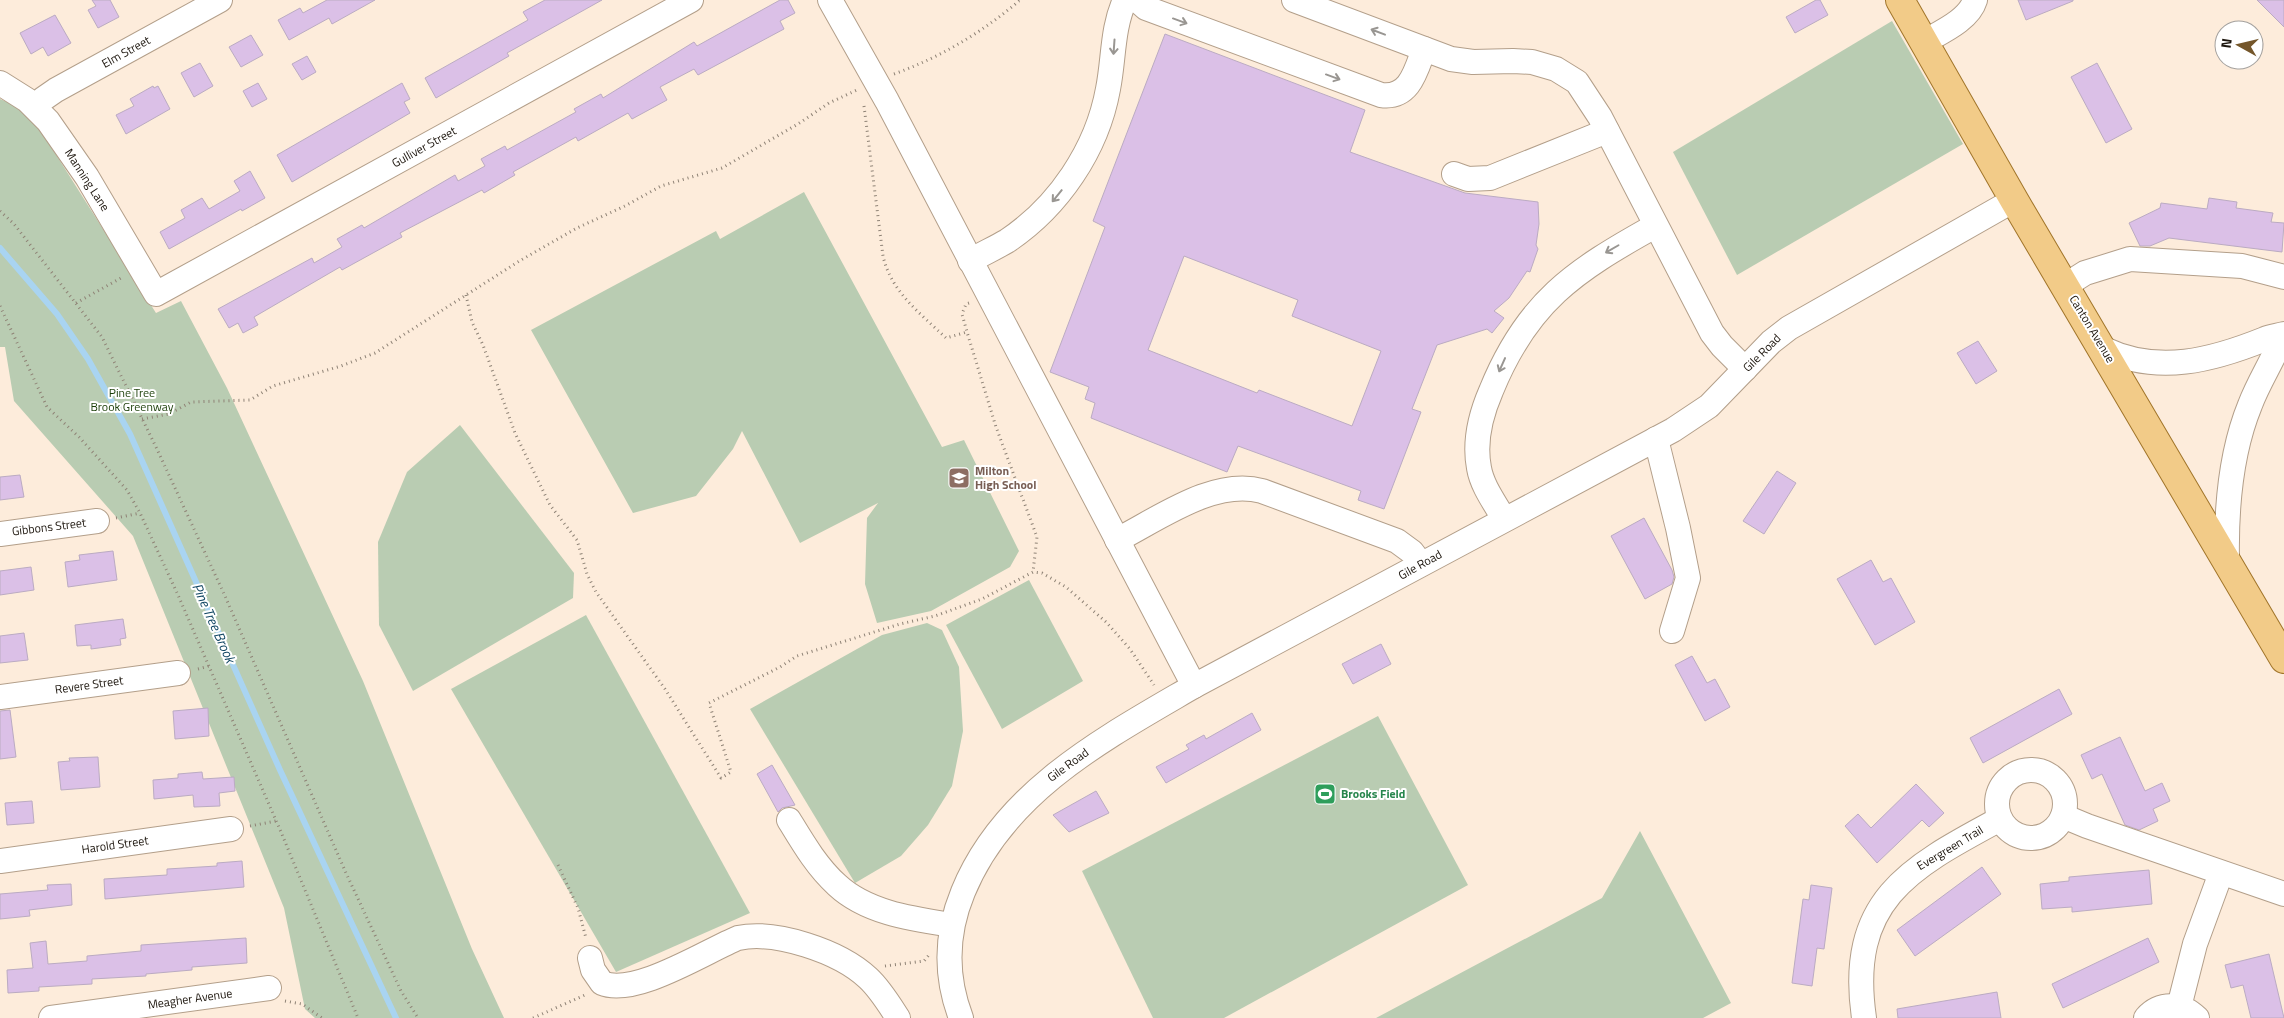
<svg xmlns="http://www.w3.org/2000/svg" width="2284" height="1018" font-family="'Titillium Web',sans-serif">
  <style>
    .green { fill: #b9ccb2 }
    .lines { fill: none; stroke-linecap: round; stroke-linejoin: round }
    .stream { stroke: #a9d4f1; stroke-width: 6 }
    .building { fill: #dbc0e7; stroke: #bbabc2; fill-rule: evenodd }
    .minor-casing { stroke: #b39f8a; stroke-width: 26 }
    .major-casing { stroke: #a1752a; stroke-width: 30 }
    .path { stroke: #8f8376; stroke-width: 3; stroke-dasharray: 1 4; stroke-linecap: butt }
    .minor { stroke: #fff; stroke-width: 24 }
    .major { stroke: #f2cb88; stroke-width: 28 }
    .oneway { stroke: #999692 }
    .labels { text-anchor: middle; stroke-width: 4; stroke-linejoin: round; paint-order: stroke }
    .street-label { font-size: 12px; fill: #1c150d; stroke: #fff }
    .park-label { font-size: 12px; fill: #1b3e08; stroke: #fff }
    .education-label { font-size: 12px; font-weight: bold; fill: #785e54; stroke: #fff; text-anchor: start }
    .leisure-label { font-size: 12px; font-weight: bold; fill: #27864d; stroke: #fff; text-anchor: start }
    .water-label { font-size: 14px; font-style: italic; fill: #134764; stroke: #fff }
  </style>
  <rect width="100%" height="100%" fill="#fdecdb"/>
  <g class="green">
    <path d="M1892 21 1963 144 1737 275 1673 152Z"/>
    <path d="M0 99 21 108 43 134 156 313 181 301 227 388 363 681 472 949 504 1018H315L305 1009 284 908 133 536 14 401 5 347H0Z"/>
    <path d="M804 192 942 447 964 440 1019 551 1010 567 931 611 877 623 865 584 867 518 878 503 800 543 742 431 733 449 696 496 633 513 531 330 716 231 720 239Z"/>
    <path d="M460 425 574 573 573 598 413 691 379 625 378 542 407 472Z"/>
    <path d="M1029 580 1083 681 1002 729 946 625Z"/>
    <path d="M586 615 750 913 616 972 451 689Z"/>
    <path d="M927 623 942 630 959 667 963 731 952 786 928 825 901 856 855 883 750 709 882 635Z"/>
    <path d="M1378 716 1468 885 1224 1018H1153L1082 871Z"/>
    <path d="M1640 831 1731 1003 1703 1018H1376L1602 898Z"/>
  </g>
  <g class="lines">
    <path class="stream" d="M0 248 57 314 88 359 130 434 280 770 396 1018"/>
  </g>
  <g class="building">
    <path d="M92 0H110L119 17 98 28 88 10 96 6Z"/>
    <path d="M327 0H375L332 24 329 18 289 40 278 20 300 8 303 13Z"/>
    <path d="M545 0H602L507 53 509 56 436 98 425 78 528 20 523 12Z"/>
    <path d="M780 0H788L795 13 780 21 784 29 698 75 694 69 660 87 667 100 632 119 628 113 578 141 576 137 513 172 515 175 484 193 482 190 400 233 402 237 342 270 340 267 254 317 258 325 243 333 238 323 229 328 218 309 312 258 314 263 342 247 337 239 362 225 364 228 455 175 458 181 485 166 481 159 505 146 507 150 576 112 574 109 601 94 603 98 694 42 697 46Z"/>
    <path d="M1816 0H1820L1828 15 1795 33 1786 17Z"/>
    <path d="M2018 0H2073V1L2026 20Z"/>
    <path d="M2257 0H2284V27Z"/>
    <path d="M55 15 71 43 48 56 43 47 31 54 20 33Z"/>
    <path d="M1165 34 1365 110 1350 152 1465 193 1538 202 1539 224 1536 245 1538 249 1530 272 1527 271 1509 298 1494 311 1504 318 1492 333 1487 329 1437 345 1412 409 1421 412 1384 509 1358 500 1361 491 1238 446 1227 472 1091 418 1095 403 1085 399 1089 387 1050 372 1105 227 1093 221ZM1184 256 1298 300 1292 316 1381 351 1352 426 1259 390 1257 393 1148 350Z"/>
    <path d="M251 35 263 55 241 67 229 47Z"/>
    <path d="M307 56 316 72 302 80 292 64Z"/>
    <path d="M200 63 213 86 194 97 181 73Z"/>
    <path d="M2097 63 2132 129 2106 143 2071 77Z"/>
    <path d="M258 83 267 99 252 107 243 91Z"/>
    <path d="M402 83 410 99 404 102 410 113 292 182 277 155Z"/>
    <path d="M153 86 154 88 158 86 170 109 126 134 116 115 134 106 130 99Z"/>
    <path d="M250 171 265 198 242 211 241 209 169 249 160 232 185 218 181 210 202 198 209 209 240 191 234 181Z"/>
    <path d="M2209 198 2237 202 2236 208 2273 213 2271 222 2284 223 2282 252 2169 238 2150 246H2140L2129 223 2160 208 2161 203 2207 209Z"/>
    <path d="M1978 341 1997 371 1976 384 1957 353Z"/>
    <path d="M1777 471 1796 483 1764 534 1743 521Z"/>
    <path d="M20 475 24 497 0 500V477Z"/>
    <path d="M1644 518 1672 570 1674 577 1672 584 1645 599 1611 536Z"/>
    <path d="M113 551 117 580 68 587 65 562 80 560 79 555Z"/>
    <path d="M1871 560 1883 582 1891 578 1915 622 1875 645 1837 579Z"/>
    <path d="M31 567 34 590 0 595V571Z"/>
    <path d="M123 619 126 638 120 639 121 645 91 649V645L77 646 75 625Z"/>
    <path d="M24 633 28 660 0 663V636Z"/>
    <path d="M1381 644 1391 664 1353 684 1342 664Z"/>
    <path d="M1692 656 1707 683 1715 679 1730 707 1705 721 1675 665Z"/>
    <path d="M2059 689 2072 714 1983 763 1970 738Z"/>
    <path d="M208 708 209 736 175 739 173 711Z"/>
    <path d="M10 710 16 757 0 759V711Z"/>
    <path d="M1252 713 1261 730 1166 783 1156 767 1189 749 1186 745 1204 735 1206 739Z"/>
    <path d="M2120 737 2145 791 2162 783 2170 801 2153 809 2158 821 2139 830 2125 825 2102 774 2092 779 2081 755Z"/>
    <path d="M98 757 100 787 61 790 58 762 70 761 69 758Z"/>
    <path d="M772 765 795 805 782 808 778 812 757 774Z"/>
    <path d="M202 772 203 779 234 777 235 791 219 793 220 806 194 807 193 795 154 799 153 780 178 778V774Z"/>
    <path d="M1916 784 1944 813 1929 827 1922 820 1877 863 1845 826 1858 814 1871 828Z"/>
    <path d="M1096 791 1109 813 1069 832 1053 815Z"/>
    <path d="M32 801 34 823 7 825 5 803Z"/>
    <path d="M242 861 244 887 105 899 104 879 167 875V869L217 866V863Z"/>
    <path d="M1982 867 2001 894 1915 956 1897 930Z"/>
    <path d="M2149 870 2152 904 2072 912V907L2042 909 2040 884 2069 881V877Z"/>
    <path d="M71 884 72 905 29 910 30 916 0 919V894L48 890 47 885Z"/>
    <path d="M1811 885 1832 888 1824 949 1817 948 1812 986 1792 983 1803 899 1809 900Z"/>
    <path d="M246 938 247 963 192 967V970L146 974V976L92 979V984L39 987V991L8 993 7 970 33 968 30 943 46 941 48 964 87 961V956L141 951V945Z"/>
    <path d="M2148 938 2159 962 2063 1008 2052 984Z"/>
    <path d="M2269 954 2284 1018H2251L2243 985 2231 988 2225 965Z"/>
    <path d="M1997 992 2001 1018H1898L1897 1009Z"/>
  </g>
  <g class="lines">
    <g class="minor-casing">
      <g id="minor">
        <path d="M830 0 887 101 1194 686"/>
        <path d="M1137 0 1146 8 1381 95C1410 99 1416 70 1424 49"/>
        <path d="M1294 0 1451 59 1473 62 1513 61 1532 62 1556 69 1577 82 1600 117 1712 333 1722 346 1745 369"/>
        <path d="M1924 42C1941 32 1969 20 1975 0"/>
        <path d="M0 83 27 100 48 121 87 177 156 294 691 0"/>
        <path d="M36 108 43 99 56 90 220 0"/>
        <path d="M1454 174 1468 179 1490 178 1607 131"/>
        <path d="M970 261C982 254 995 248 1007 241 1058 207 1097 150 1108 89 1114 59 1112 28 1125 0"/>
        <path d="M2066 285 2085 273 2130 259 2242 266 2284 277"/>
        <path d="M2104 349C2158 375 2213 360 2265 339 2271 336 2278 336 2284 334"/>
        <path d="M1656 439 1678 528 1688 578 1672 631"/>
        <path d="M1504 519C1495 503 1482 486 1479 468 1474 442 1481 414 1491 391 1527 302 1574 271 1655 226"/>
        <path d="M0 534 97 521"/>
        <path d="M1117 540C1160 518 1214 478 1262 491L1397 541 1412 552 1421 564"/>
        <path d="M2227 560C2226 508 2230 454 2250 405 2259 381 2274 359 2283 335"/>
        <path d="M0 697 178 673"/>
        <circle cx="2031" cy="804" r="34"/>
        <path d="M2063 816 2087 826 2284 894"/>
        <path d="M789 820C803 843 817 867 837 885 867 913 913 919 952 925"/>
        <path d="M0 861 231 829"/>
        <path d="M590 958 593 970 602 983C635 997 706 951 738 938 775 930 839 951 868 978 880 989 889 1004 898 1018"/>
        <path d="M2179 1007 2195 944 2221 873"/>
        <path d="M51 1018 269 988"/>
        <path d="M961 1018C945 976 946 933 963 892 1004 791 1105 738 1194 686L1673 430 1709 406 1771 342 1789 328 2014 200"/>
        <path d="M1864 1018C1847 900 1909 868 2000 819"/>
        <path d="M2146 1018C2160 1002 2182 1003 2197 1018"/>
      </g>
    </g>
    <g class="major-casing">
      <path id="major" d="M1900 0 2014 200 2284 659"/>
    </g>
    <g class="path">
      <path d="M894 74C941 57 981 33 1019 1L1023 0"/>
      <path d="M864 106 883 256C891 292 921 314 946 338L967 332"/>
      <path d="M0 211 14 224 102 337 156 447 225 596 346 873 401 991 418 1018"/>
      <path d="M466 295 472 322 483 345 515 433 550 505 577 540 587 574 596 592 665 689 721 778 731 772 709 703 780 667 797 656 900 624 935 616 982 599 1033 572 1042 573 1066 587 1106 622 1130 649 1154 685"/>
      <path d="M76 303 121 278"/>
      <path d="M969 303 966 304 962 314 967 332 996 427 1037 537 1033 572"/>
      <path d="M0 306 47 407 79 437 127 490 140 513 178 595 281 832 358 1018"/>
      <path d="M142 419 169 414 191 402 250 400 273 386 341 366 375 353 521 260 577 228 625 206 661 186 722 168 798 124 829 103 857 90"/>
      <path d="M116 518 140 513"/>
      <path d="M198 669 209 666"/>
      <path d="M250 826 276 821"/>
      <path d="M558 865 578 908 586 938"/>
      <path d="M885 966 924 961 929 955"/>
      <path d="M285 1001 302 1004 322 1018"/>
      <path d="M533 1018 585 995"/>
    </g>
    <use href="#minor" class="minor"/>
    <use href="#major" class="major"/>
  </g>
  <defs><path id="oneway-shaft" d="M-6 0H5M1.5-3L5.5 0L1.5 3" fill="none" stroke-width="1.6" stroke-linecap="round" stroke-linejoin="round" transform="scale(1.25)"/></defs>
  <g class="oneway">
    <use href="#oneway-shaft" transform="translate(1180 21) rotate(20)"/>
    <use href="#oneway-shaft" transform="translate(1378 32) rotate(-159)"/>
    <use href="#oneway-shaft" transform="translate(1114 47) rotate(94)"/>
    <use href="#oneway-shaft" transform="translate(1333 77) rotate(20)"/>
    <use href="#oneway-shaft" transform="translate(1057 196) rotate(129)"/>
    <use href="#oneway-shaft" transform="translate(1612 249) rotate(150)"/>
    <use href="#oneway-shaft" transform="translate(1502 365) rotate(114)"/>
  </g>
  <defs>
    <g id="school-square" transform="scale(1.125)"><rect x="-9" y="-9" width="18" height="18" rx="4" fill="#8d6e63" stroke="#fff"/><path d="M0-5L7-2L0 1L-7-2ZM-4 1L0 2.5L4 1V4Q0 6-4 4Z" fill="#fff"/></g>
    <g id="stadium-square" transform="scale(1.125)"><rect x="-9" y="-9" width="18" height="18" rx="4" fill="#2e9e5b" stroke="#fff"/><path d="M0-5a6.5 5 0 1 0 0 10a6.5 5 0 1 0 0-10ZM-3.5-1.8h7v3.6h-7Z" fill="#fff"/></g>
  </defs>
  <g fill-rule="evenodd">
    <use href="#school-square" x="959" y="478"/>
    <use href="#stadium-square" x="1325" y="794"/>
  </g>
  <g class="labels">
    <g class="street-label">
      <text transform="translate(126 52) rotate(-29)" y="4">Elm Street</text>
      <text transform="translate(424 147) rotate(-29)" y="4">Gulliver Street</text>
      <text transform="translate(87 180) rotate(57)" y="4">Manning Lane</text>
      <text transform="translate(2092 329) rotate(59)" y="4">Canton Avenue</text>
      <text transform="translate(1762 353) rotate(-45)" y="4">Gile Road</text>
      <text transform="translate(49 527) rotate(-7)" y="4">Gibbons Street</text>
      <text transform="translate(1420 565) rotate(-29)" y="4">Gile Road</text>
      <text transform="translate(89 685) rotate(-8)" y="4">Revere Street</text>
      <text transform="translate(1068 765) rotate(-36)" y="4">Gile Road</text>
      <text transform="translate(115 845) rotate(-8)" y="4">Harold Street</text>
      <text transform="translate(1950 848) rotate(-31)" y="4">Evergreen Trail</text>
      <text transform="translate(190 999) rotate(-8)" y="4">Meagher Avenue</text>
    </g>
    <g class="park-label">
      <text x="132" y="397">Pine Tree<tspan x="132" dy="14">Brook Greenway</tspan></text>
    </g>
    <g class="education-label">
      <text x="975" y="475">Milton<tspan x="975" dy="14">High School</tspan></text>
    </g>
    <g class="leisure-label">
      <text x="1341" y="798">Brooks Field</text>
    </g>
    <g class="water-label">
      <text transform="translate(214 623) rotate(66)" y="5">Pine Tree Brook</text>
    </g>
  </g>
  <g transform="translate(2239 45) rotate(278)"><circle r="24" fill="#ffffff" stroke="#a4a19e"/>
  <path d="M0-4L9 19L0 12L-9 19Z" fill="#74562a"/>
  <text y="-8" font-size="14" font-weight="bold" text-anchor="middle" fill="#1c150d">N</text>
  </g>
</svg>
